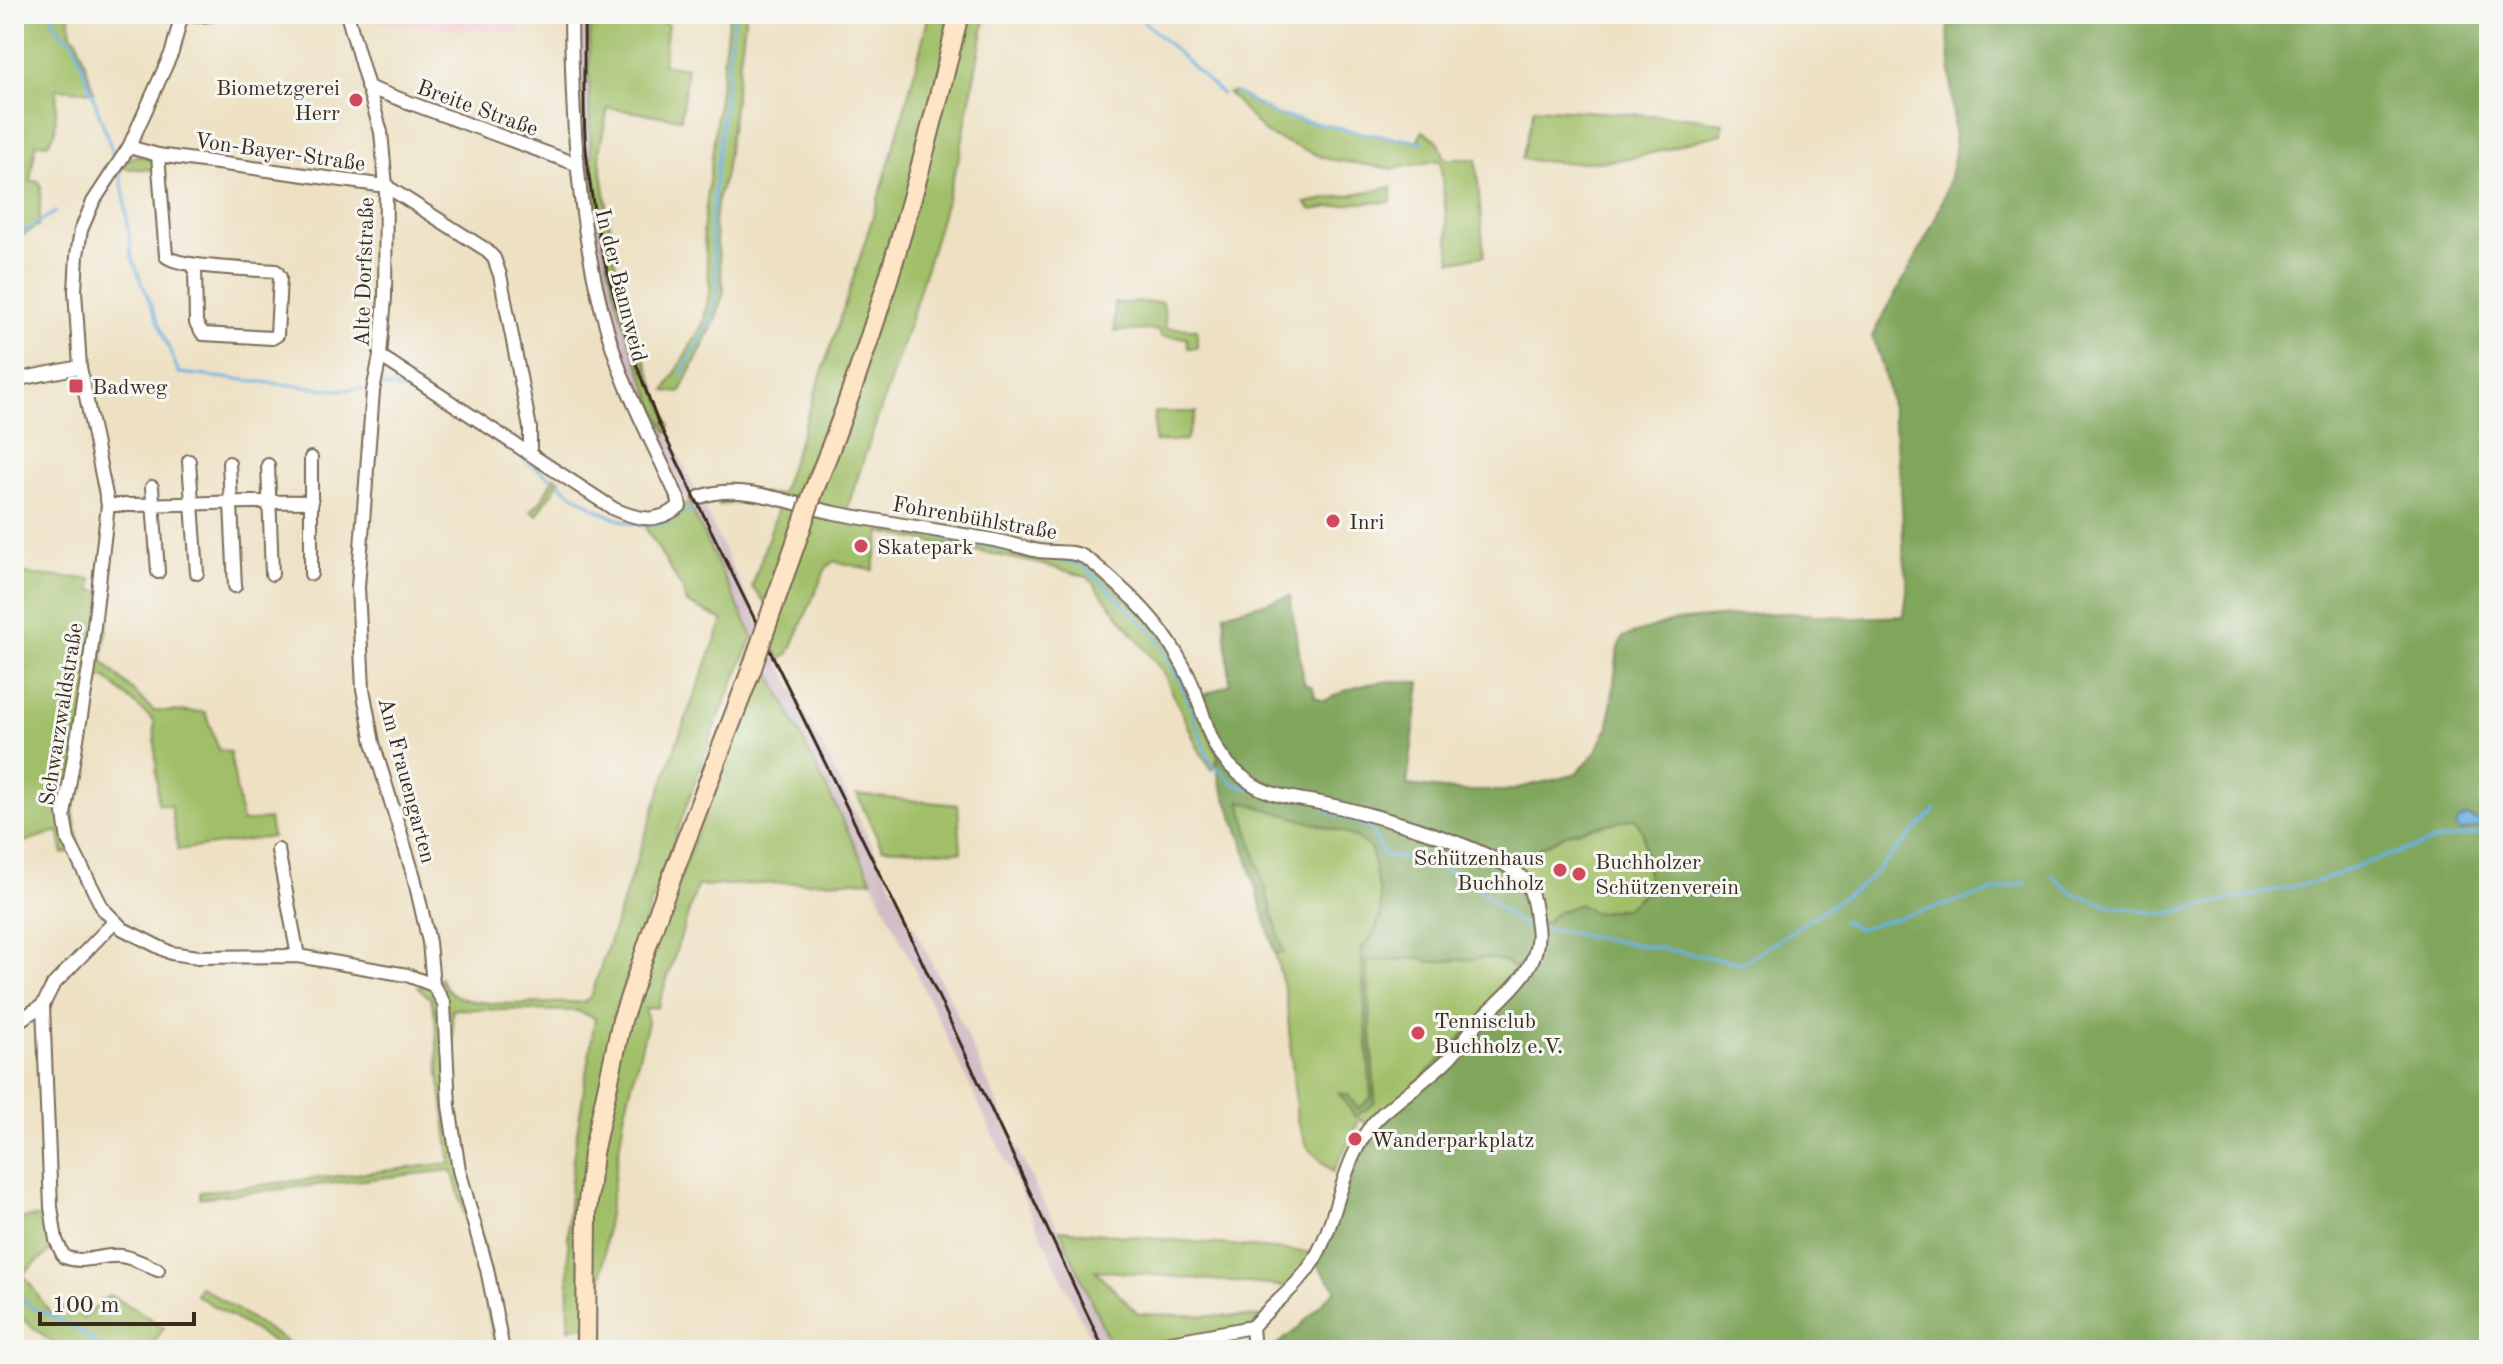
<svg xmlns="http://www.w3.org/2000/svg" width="2503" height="1364" font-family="'Old Standard TT',serif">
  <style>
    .built { fill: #f7cfd1 }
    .industrial { fill: #d2bdc6 }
    .green { fill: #a1bf67; stroke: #6e7442; stroke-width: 2 }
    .forest { fill: #80a65c; stroke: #5e683d; stroke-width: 2; fill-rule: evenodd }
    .water { fill: #6bb0e1; stroke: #536d80; stroke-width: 2 }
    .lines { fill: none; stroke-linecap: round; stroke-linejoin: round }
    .stream { stroke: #6bb0e1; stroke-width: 3 }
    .street-casing { stroke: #7a6a58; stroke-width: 16 }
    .secondary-casing { stroke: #7a6a58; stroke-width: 22 }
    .street { stroke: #fff; stroke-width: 12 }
    .secondary { stroke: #fde5c5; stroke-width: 18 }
    .rail { stroke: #3b2a1e; stroke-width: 3 }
    .secondary-bridge-casing { stroke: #7a6a58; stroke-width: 22; stroke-linecap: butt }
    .secondary-bridge { stroke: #fde5c5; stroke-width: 18 }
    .poi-dot { fill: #d1495b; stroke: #f6f6f2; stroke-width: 3 }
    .labels { text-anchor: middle; stroke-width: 6; stroke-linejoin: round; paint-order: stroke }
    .poi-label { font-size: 22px; fill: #3b2a1e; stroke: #f6f6f2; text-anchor: start }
    .street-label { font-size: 22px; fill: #3b2a1e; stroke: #f6f6f2 }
  </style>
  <rect width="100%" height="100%" fill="#f6f6f2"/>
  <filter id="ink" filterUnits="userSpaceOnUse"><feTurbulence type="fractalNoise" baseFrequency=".0125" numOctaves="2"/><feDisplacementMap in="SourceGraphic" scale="16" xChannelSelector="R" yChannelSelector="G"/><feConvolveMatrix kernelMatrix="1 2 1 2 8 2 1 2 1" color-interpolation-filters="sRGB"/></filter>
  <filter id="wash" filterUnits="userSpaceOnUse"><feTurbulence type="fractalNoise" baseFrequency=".006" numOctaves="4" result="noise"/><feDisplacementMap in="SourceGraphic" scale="32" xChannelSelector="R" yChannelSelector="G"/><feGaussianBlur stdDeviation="1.8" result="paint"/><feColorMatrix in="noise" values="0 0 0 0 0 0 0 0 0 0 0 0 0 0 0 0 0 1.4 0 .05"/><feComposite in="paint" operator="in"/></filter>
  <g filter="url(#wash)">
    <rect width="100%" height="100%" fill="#eee1c3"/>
    <path class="built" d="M361 14H518V34L362 22Z"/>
    <path class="industrial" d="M580 14H590L591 150 599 221 616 298 638 363 659 414 748 600 954 1007 1037 1191 1060 1230 1113 1350H1099L1082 1321 872 880 662 451 626 372 611 326 593 252 581 164Z"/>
    <g class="green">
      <path d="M14 14H69L71 34 77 39 94 92 57 89 55 132 48 144 36 143 30 181H39L41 186 39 225 14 241Z"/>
      <path d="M590 14 668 23 663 64 687 68 681 119 608 108 599 152 615 260 630 320 670 426 667 432C625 343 597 247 591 149 588 104 589 59 590 14Z"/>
      <path d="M729 14H746L725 175 717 200 714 224 724 291 716 319 680 393 665 391 703 324 710 288 703 231Z"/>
      <path d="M929 14H986L960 154 911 319 845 515 1082 558 1162 631 1219 757 1212 770 1199 750 1163 672 1088 577 1036 563 881 532 873 570 834 561 826 568 789 653 780 660 770 640 778 617 752 587 778 508 739 502 719 505 721 493 781 494C835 335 890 177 929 14Z"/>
      <path d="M1235 92 1276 115 1287 117 1369 134 1417 141 1423 131 1438 141 1445 159H1476L1484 256 1451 261 1440 160 1393 169 1327 159 1266 134 1228 93Z"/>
      <path d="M1534 108 1695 118 1723 123 1722 134C1694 140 1667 150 1639 156 1605 164 1555 164 1522 159Z"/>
      <path d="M137 155 152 160 155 170 122 168 126 161Z"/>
      <path d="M1392 187 1391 202 1356 203 1312 210 1305 203Z"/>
      <path d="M1163 302 1166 328 1197 329V348H1188L1187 338 1161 336 1159 330 1115 331 1114 303Z"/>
      <path d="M1155 412H1196L1186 440 1154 442Z"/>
      <path d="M554 477 560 480 537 515 531 511 541 501Z"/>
      <path d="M688 502 753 637 717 721 645 921 613 1018 628 1021 638 988 763 659 872 880 697 886 658 1007 645 1009 648 1022 625 1111 607 1225 600 1300 605 1350H593L584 1326 569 1329 568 1220 573 1159 595 1018 577 1011 457 1009 452 1011 455 1118 465 1169 505 1340 495 1343 472 1241 452 1170 200 1198V1192L451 1163 439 1074 435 1016 431 999 418 987 440 978C445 986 448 992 457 996 483 1009 553 1002 584 1002L591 996 675 747 723 620 687 603 682 588 642 522 677 514Z"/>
      <path d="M14 553 23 556 19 574 92 579 91 590 112 593 102 661 154 711 205 712 219 750 230 752 242 822 269 819 272 837 178 850 171 806 158 804 154 721 105 677 94 679 92 685 73 807 79 849 63 854 58 831 14 845V604L18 575 14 574Z"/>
      <path d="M857 795 958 805 961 852 882 848Z"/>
      <path d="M1240 801 1343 832 1357 838 1371 849C1376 890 1395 915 1361 949L1371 1098 1358 1109 1348 1095 1355 1117 1375 1102 1367 961 1424 958 1428 962 1490 958 1505 962 1520 972 1431 1072 1369 1126 1360 1119 1333 1172 1308 1148 1297 1120 1286 995 1275 954 1283 953Z"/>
      <path d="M1635 818 1643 833 1649 888 1626 908 1594 913 1586 909 1550 918 1546 923 1531 921 1512 879 1511 870 1538 849 1568 833Z"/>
      <path d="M47 1216 50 1251 23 1274 51 1314 55 1315 66 1306 71 1313 76 1310 83 1319 109 1295 139 1311 164 1328 148 1350H61L14 1312V1219Z"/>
      <path d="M1060 1230 1318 1253 1294 1287 1095 1270 1138 1314 1261 1317 1252 1327 1127 1350H1113Z"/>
      <path d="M200 1286 300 1350H287L196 1295Z"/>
    </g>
    <path class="forest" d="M1947 14H2489V1350H1270L1296 1330 1336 1289 1314 1261 1371 1135 1381 1120 1524 974 1505 962 1490 958 1428 962 1423 958 1367 961 1375 1103 1355 1117 1339 1093 1348 1095 1358 1109 1371 1098 1361 949C1395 915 1376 890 1371 849L1357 838 1343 832 1240 801 1284 953 1275 954 1242 840 1219 780 1217 765 1219 756 1197 698 1230 684 1224 614 1290 596 1304 683 1313 688 1315 697 1324 701C1352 685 1387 677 1420 683L1407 785 1463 791H1505L1574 775 1594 755 1609 726 1618 647 1623 637 1673 621 1753 614 1791 613 1855 618 1904 616C1905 604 1908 592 1907 580 1906 569 1904 559 1903 549 1903 486 1896 395 1872 336 1902 279 1948 214 1955 150ZM1635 818 1643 833 1649 888 1626 908 1594 913 1579 904 1556 913 1546 923 1531 921 1512 879 1511 870 1538 849 1568 833Z"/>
    <path class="water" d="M2466 816 2487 824 2460 832 2456 825 2458 820Z"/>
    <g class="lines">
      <g class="stream">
        <path d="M50 14 61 33 74 42 115 159"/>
        <path d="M1136 14 1222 94"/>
        <path d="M1235 92 1276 115 1369 134 1423 142"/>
        <path d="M119 170 124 194 132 258 179 373 336 390 364 389"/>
        <path d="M14 238 55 212"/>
        <path d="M14 359 15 377"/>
        <path d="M681 374 709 325 718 286 710 228 734 14"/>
        <path d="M381 386C422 388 517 453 552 479"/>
        <path d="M558 483C585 503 619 528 655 525 662 524 671 519 678 516"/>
        <path d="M703 505 710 501"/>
        <path d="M779 505 798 511"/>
        <path d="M685 513 691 510"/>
        <path d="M940 537 1022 553"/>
        <path d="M1043 557 1081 564 1155 633 1185 692 1209 760 1234 784 1252 790"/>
        <path d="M1325 810 1370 828 1383 854C1406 861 1441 865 1462 876 1482 887 1513 927 1532 927"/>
        <path d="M2052 875 2073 894 2111 906 2165 914 2323 880 2359 865 2438 840 2489 832"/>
        <path d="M1842 920 1858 929 2027 882"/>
        <path d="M1540 928 1744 963 1866 882 1935 810"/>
        <path d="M14 1291 33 1308 75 1327 104 1350"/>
      </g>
    </g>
  </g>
  <g filter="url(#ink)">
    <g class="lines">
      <g class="street-casing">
        <g id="street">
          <path d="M182 14 172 52 129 147 93 202 81 230 77 255 75 291 80 367 108 505 89 669 64 815 68 840 103 909 123 929 171 953 198 957 298 956 407 975 433 985 444 1003 449 1106 459 1170 487 1269 503 1350"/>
          <path d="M183 14 199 16 217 14"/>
          <path d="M347 14 381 132 386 186 385 298 380 356 373 391 358 587 363 689 373 743 414 877 429 942 433 985"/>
          <path d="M367 87 576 164"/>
          <path d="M129 147 158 155 386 186 485 249 494 258 500 275 530 428V453"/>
          <path d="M158 155 166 256C178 268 254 269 276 271L280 277 277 335 272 338 203 334 196 323 195 266"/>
          <path d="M380 356 614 509C639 520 657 524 680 506L678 498C659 456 636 413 620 370 579 255 572 135 571 14"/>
          <path d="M14 380 80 367"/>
          <path d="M311 458V574"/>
          <path d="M189 461 197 573"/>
          <path d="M229 463 235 586"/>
          <path d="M268 465 272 574"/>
          <path d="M152 487 158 572"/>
          <path d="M700 497C739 481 795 505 835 513 888 523 941 531 994 540 1009 543 1024 548 1039 551 1052 553 1072 550 1084 557 1097 564 1124 591 1136 602 1161 627 1182 659 1195 691 1210 732 1210 754 1248 781 1269 797 1295 798 1320 803 1362 811 1503 849 1526 882 1534 893 1535 913 1537 926 1543 969 1506 993 1480 1020 1468 1033 1459 1049 1446 1061 1425 1081 1402 1096 1381 1115 1340 1154 1341 1215 1314 1260 1298 1287 1272 1304 1252 1327"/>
          <path d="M108 505C176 506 244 500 312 502"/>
          <path d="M278 850 298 956"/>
          <path d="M115 921 53 985 43 1005 51 1207 56 1240 64 1257C85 1265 100 1254 121 1256 135 1258 146 1265 158 1270"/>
          <path d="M14 1024 43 1005"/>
          <path d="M1252 1327 1254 1350"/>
          <path d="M1127 1350 1252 1327"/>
        </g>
      </g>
      <g class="secondary-casing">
        <g id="secondary">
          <path d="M814 490C876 337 921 175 959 14"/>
          <path d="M772 610 800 531"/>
          <path d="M586 1350 587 1212 593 1153 622 1020 660 908 752 668"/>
        </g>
      </g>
      <use href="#street" class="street"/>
      <use href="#secondary" class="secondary"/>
      <path class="rail" d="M584 14C585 59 582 105 586 149 595 249 622 330 658 422L911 938 1104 1350"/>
      <g class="secondary-bridge-casing">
        <g id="secondary-bridge">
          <path d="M800 531 814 490"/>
          <path d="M752 668 772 610"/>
        </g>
      </g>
      <use href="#secondary-bridge" class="secondary-bridge"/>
    </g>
  </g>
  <g class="poi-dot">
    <circle cx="356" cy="100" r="8"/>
    <rect x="68" y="378" width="16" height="16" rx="4"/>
    <circle cx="1333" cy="521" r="8"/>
    <circle cx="861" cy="546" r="8"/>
    <circle cx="1560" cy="870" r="8"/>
    <circle cx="1579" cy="874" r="8"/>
    <circle cx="1418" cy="1033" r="8"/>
    <circle cx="1355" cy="1139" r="8"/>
  </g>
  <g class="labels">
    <g class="poi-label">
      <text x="340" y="95" text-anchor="end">Biometzgerei<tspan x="340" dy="25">Herr</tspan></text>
      <text x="92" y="394">Badweg</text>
      <text x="1349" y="529">Inri</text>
      <text x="877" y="554">Skatepark</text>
      <text x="1544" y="865" text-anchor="end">Schützenhaus<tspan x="1544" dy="25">Buchholz</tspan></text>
      <text x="1595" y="869">Buchholzer<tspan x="1595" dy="25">Schützenverein</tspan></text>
      <text x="1434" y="1028">Tennisclub<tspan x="1434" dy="25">Buchholz e.V.</tspan></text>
      <text x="1371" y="1147">Wanderparkplatz</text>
    </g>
    <g class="street-label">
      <text transform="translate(478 107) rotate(20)" y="8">Breite Straße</text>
      <text transform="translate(280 151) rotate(8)" y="8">Von-Bayer-Straße</text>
      <text transform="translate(363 272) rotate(-88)" y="8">Alte Dorfstraße</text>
      <text transform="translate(622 285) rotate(76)" y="8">In der Bannweid</text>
      <text transform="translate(975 517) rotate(10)" y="8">Fohrenbühlstraße</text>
      <text transform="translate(60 714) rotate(-81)" y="8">Schwarzwaldstraße</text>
      <text transform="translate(408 780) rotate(75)" y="8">Am Frauengarten</text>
    </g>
  </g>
  <rect width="2503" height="1364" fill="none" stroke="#f6f6f2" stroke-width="48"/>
  <path d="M40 1312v12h154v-12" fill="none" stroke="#3b2a1e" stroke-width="4"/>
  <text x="52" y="1312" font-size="24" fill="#3b2a1e" stroke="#f6f6f2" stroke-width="6" paint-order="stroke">100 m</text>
</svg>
